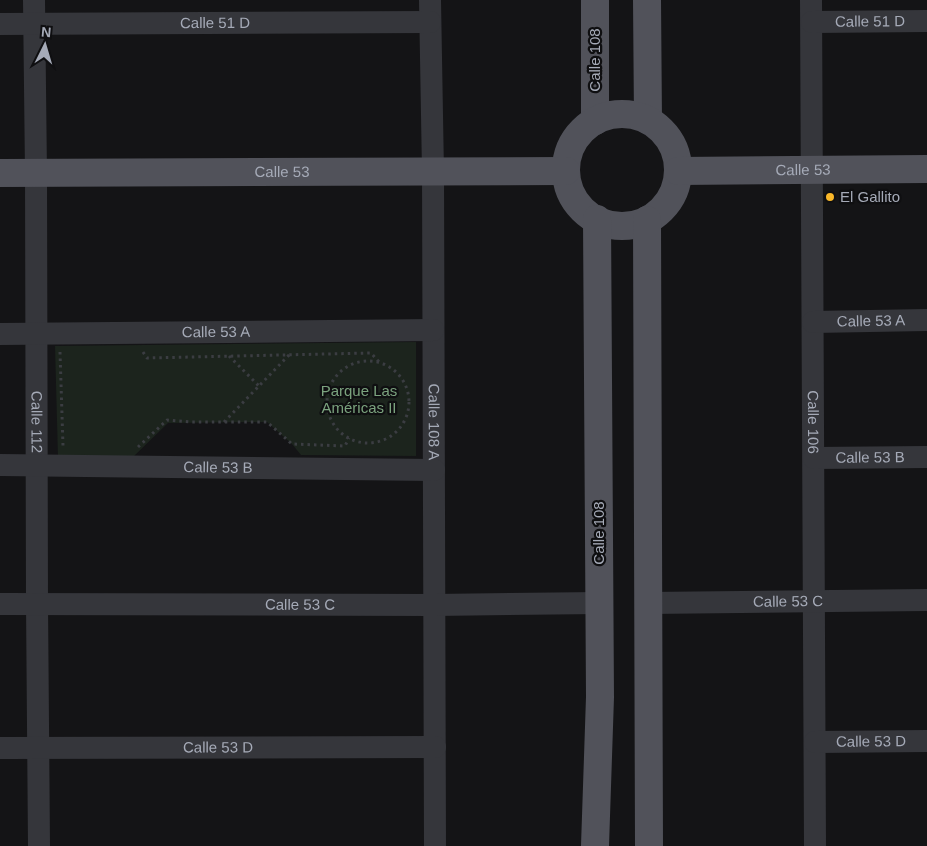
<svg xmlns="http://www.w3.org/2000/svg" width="927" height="846" font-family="Helvetica,sans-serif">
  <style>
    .green { fill: #1c241d }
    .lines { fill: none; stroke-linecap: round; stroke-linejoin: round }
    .path { stroke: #3b3d42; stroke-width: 3; stroke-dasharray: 2.5 4; stroke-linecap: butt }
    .minor { stroke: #35363b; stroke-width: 22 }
    .major { stroke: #51525a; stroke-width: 28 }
    .poi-dot { fill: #f9b729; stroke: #0f0f11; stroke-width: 2 }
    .labels { text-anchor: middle; stroke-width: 4.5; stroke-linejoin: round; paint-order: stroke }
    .street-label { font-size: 15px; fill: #a5aab7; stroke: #0f0f11 }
    .poi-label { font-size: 15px; fill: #a5aab7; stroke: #0f0f11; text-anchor: start }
    .park-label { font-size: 15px; fill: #7ba27e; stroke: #0f0f11 }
  </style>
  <rect width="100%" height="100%" fill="#141416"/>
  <path class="green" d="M416 342V456L301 455 292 444 267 422 168 423 132 458H58L55 346Z"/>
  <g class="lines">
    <g class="path">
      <path d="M60 352 63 446"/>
      <path d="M143 352 147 358 371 353 380 363"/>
      <path d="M229 356 259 386"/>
      <circle cx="368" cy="402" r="41"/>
      <path d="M224 422 290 354"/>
      <path d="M138 447 167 420 191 422H267L292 444 345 446 349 438"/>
    </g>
    <g class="minor">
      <path id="s1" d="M34 0 36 173 37 603 39 846"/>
      <path id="s2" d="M430 0 433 172 435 846"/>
      <path id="s3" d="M811 0 815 846"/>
      <path id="s4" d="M812 22 927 21"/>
      <path id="s5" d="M0 24 430 22"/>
      <path id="s6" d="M813 322 927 320"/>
      <path id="s7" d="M0 334 433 330"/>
      <path id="s8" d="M814 458 927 457"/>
      <path id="s9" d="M0 465 434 470"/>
      <path id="s10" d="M648 603 927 600"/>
      <path id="s11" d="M0 604 434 605 599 603"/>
      <path id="s12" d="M815 742 927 741"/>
      <path id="s13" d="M0 748 435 747"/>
    </g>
    <g class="major">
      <path d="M595 0V121"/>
      <path d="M647 0 648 120"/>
      <circle cx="622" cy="170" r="56"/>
      <path id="s14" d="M678 171 927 169"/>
      <path id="s15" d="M0 173 566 171"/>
      <path d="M647 220 649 846"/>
      <path d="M595 846 600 697 597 219"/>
    </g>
  </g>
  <circle class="poi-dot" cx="830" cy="197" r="5"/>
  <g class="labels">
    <g class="street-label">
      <text dy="5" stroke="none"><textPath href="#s4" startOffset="58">Calle 51 D</textPath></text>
      <text dy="5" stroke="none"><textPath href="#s5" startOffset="215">Calle 51 D</textPath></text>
      <text transform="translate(595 60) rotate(-90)" y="5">Calle 108</text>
      <text dy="5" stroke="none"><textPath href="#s14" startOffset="125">Calle 53</textPath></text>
      <text dy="5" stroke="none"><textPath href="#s15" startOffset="282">Calle 53</textPath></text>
      <text dy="5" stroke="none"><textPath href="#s6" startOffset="58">Calle 53 A</textPath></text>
      <text dy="5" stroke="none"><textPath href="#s7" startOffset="216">Calle 53 A</textPath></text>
      <text dy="5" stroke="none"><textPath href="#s1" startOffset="422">Calle 112</textPath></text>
      <text dy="5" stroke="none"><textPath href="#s2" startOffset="422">Calle 108 A</textPath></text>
      <text dy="5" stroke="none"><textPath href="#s3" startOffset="422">Calle 106</textPath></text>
      <text dy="5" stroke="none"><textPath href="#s8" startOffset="56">Calle 53 B</textPath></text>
      <text dy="5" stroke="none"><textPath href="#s9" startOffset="218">Calle 53 B</textPath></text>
      <text transform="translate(599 533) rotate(-90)" y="5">Calle 108</text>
      <text dy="5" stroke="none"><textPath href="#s10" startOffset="140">Calle 53 C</textPath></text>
      <text dy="5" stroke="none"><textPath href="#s11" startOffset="300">Calle 53 C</textPath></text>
      <text dy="5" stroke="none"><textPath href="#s12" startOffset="56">Calle 53 D</textPath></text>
      <text dy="5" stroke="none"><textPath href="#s13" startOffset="218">Calle 53 D</textPath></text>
    </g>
    <g class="poi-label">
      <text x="840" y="202">El Gallito</text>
    </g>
    <g class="park-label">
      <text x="359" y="396">Parque Las<tspan x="359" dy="17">Américas II</tspan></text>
    </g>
  </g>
  <g transform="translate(45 45) rotate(5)" stroke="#0f0f11" stroke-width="4" paint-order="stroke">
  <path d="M0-4L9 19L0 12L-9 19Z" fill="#a5aab7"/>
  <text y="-8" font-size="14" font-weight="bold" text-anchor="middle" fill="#a5aab7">N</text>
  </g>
</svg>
